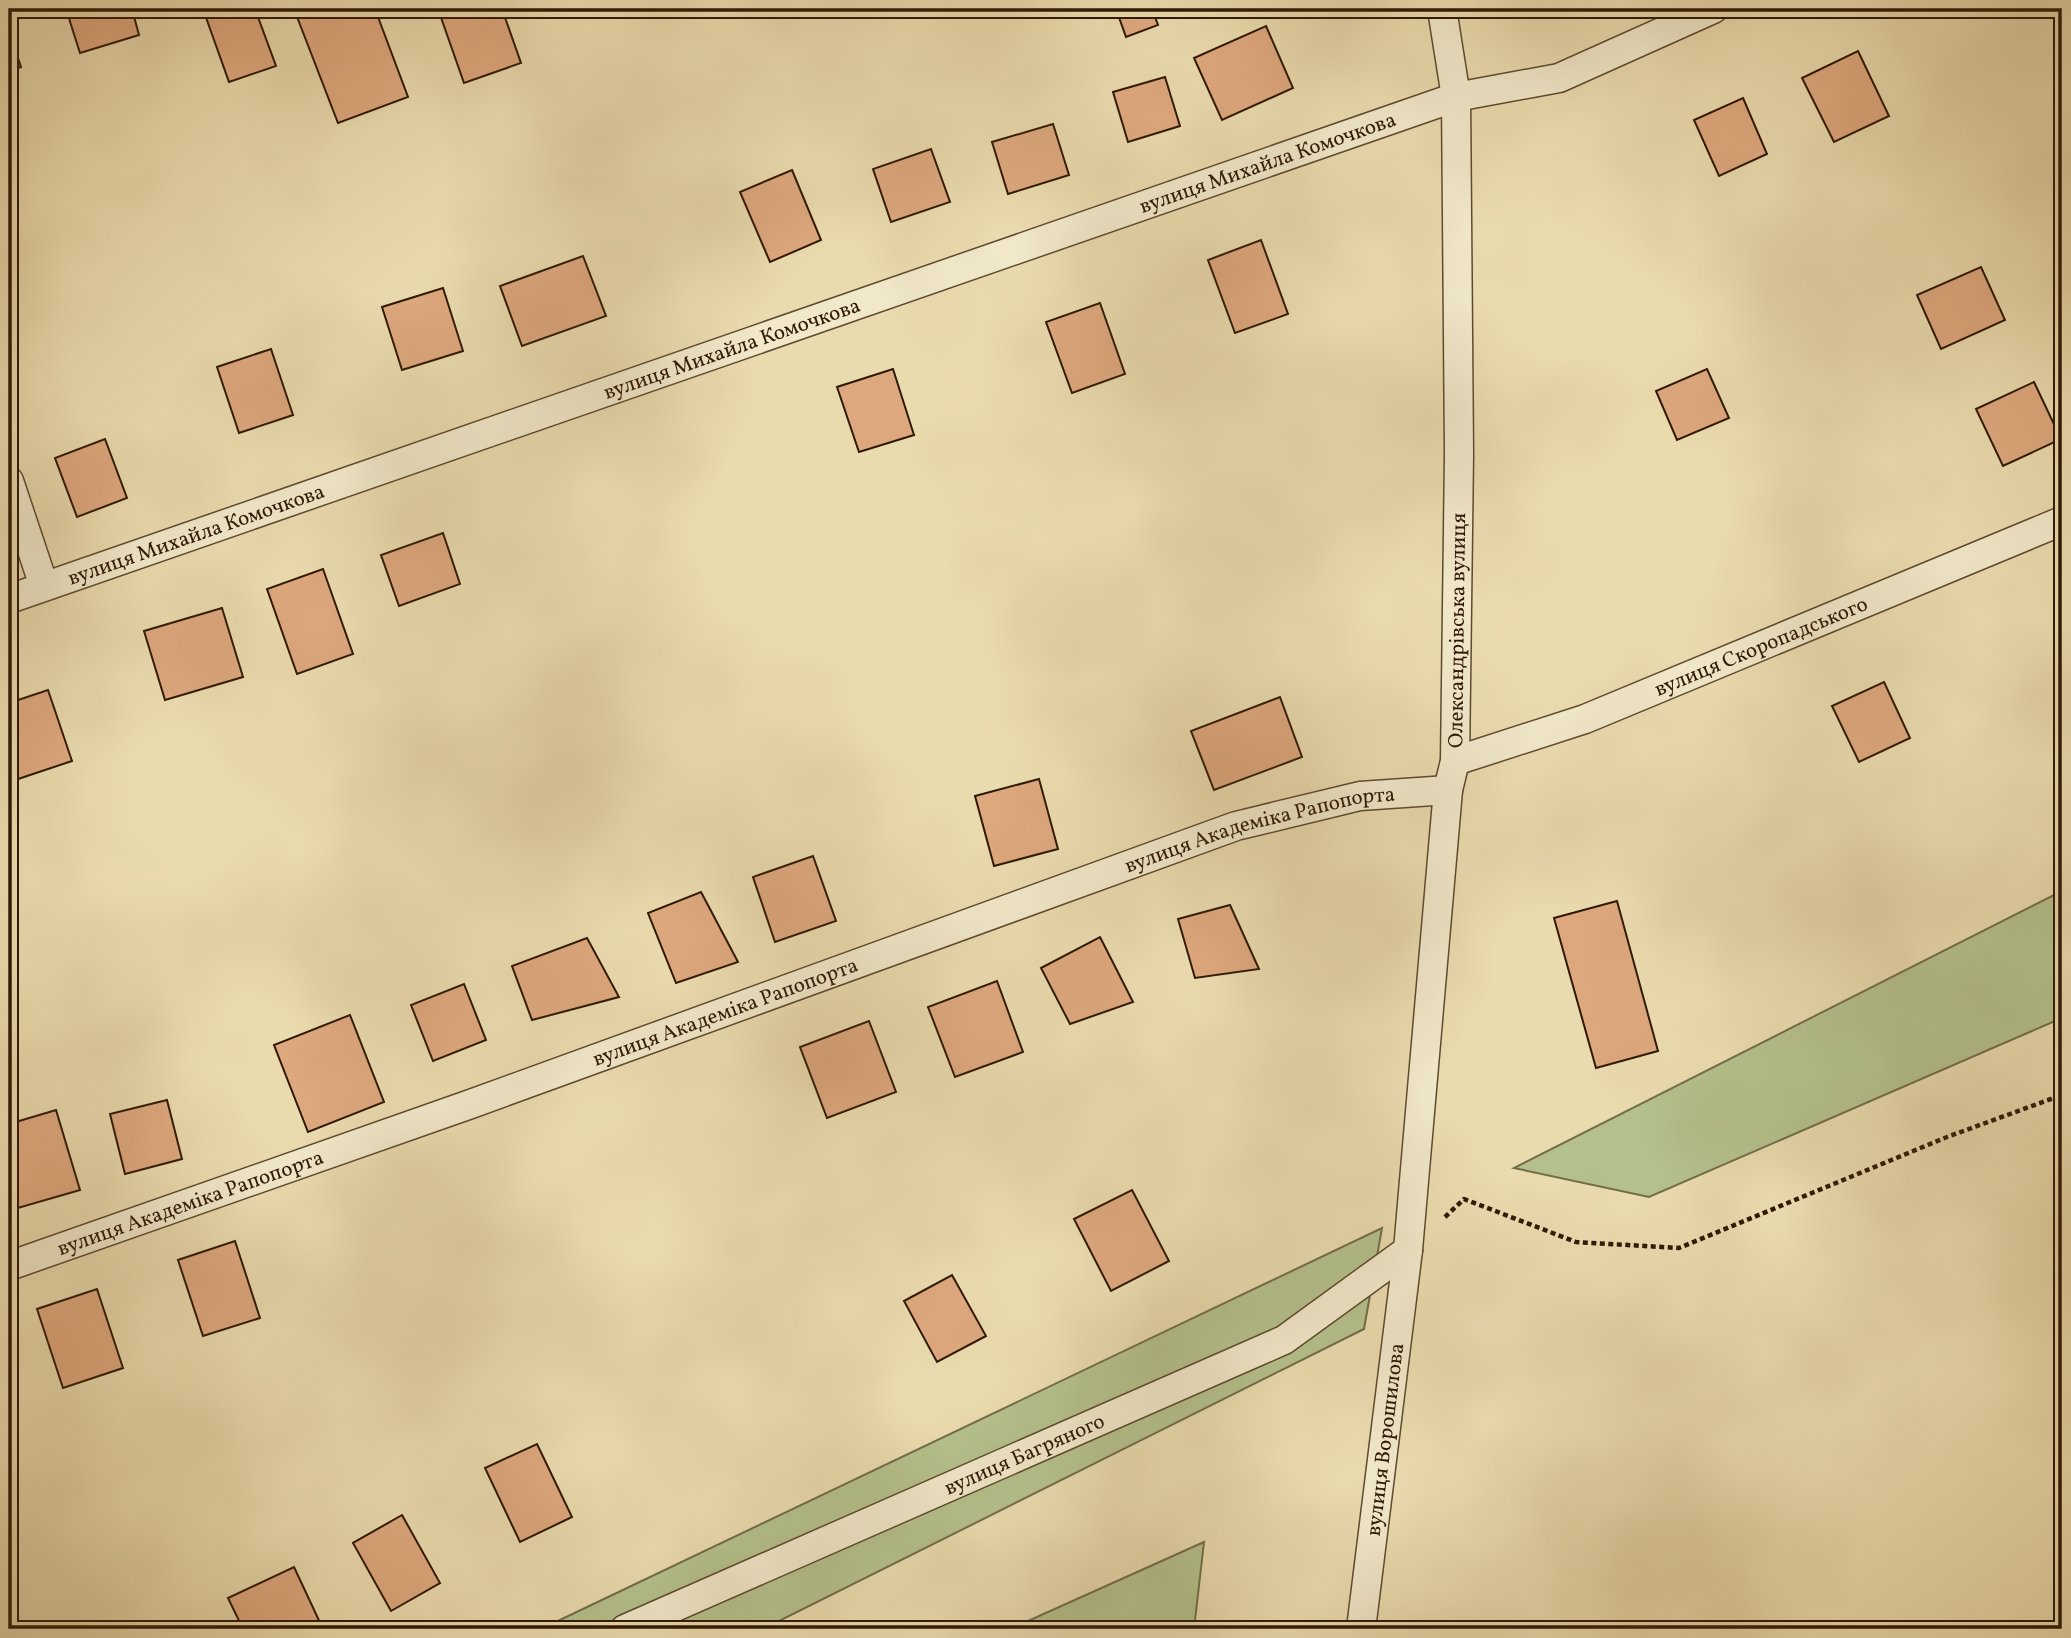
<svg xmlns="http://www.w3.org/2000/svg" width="2071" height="1638" font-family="Vollkorn,serif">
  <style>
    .green { fill: #b4c18c; stroke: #726d49; stroke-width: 2 }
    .building { fill: #dea87e; stroke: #2f1906; stroke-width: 2 }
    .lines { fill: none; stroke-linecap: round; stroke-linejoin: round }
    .street-casing { stroke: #5e4a30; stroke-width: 31 }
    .path { stroke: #2f1906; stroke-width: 4.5; stroke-dasharray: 5 3.5; stroke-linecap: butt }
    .street { stroke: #f1e8ca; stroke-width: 28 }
    .labels { text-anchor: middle; stroke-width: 5; stroke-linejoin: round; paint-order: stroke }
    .street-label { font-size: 21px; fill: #2f1906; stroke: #f1e8ca }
  </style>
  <rect width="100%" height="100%" fill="#eadbae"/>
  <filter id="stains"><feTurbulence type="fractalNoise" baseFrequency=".00286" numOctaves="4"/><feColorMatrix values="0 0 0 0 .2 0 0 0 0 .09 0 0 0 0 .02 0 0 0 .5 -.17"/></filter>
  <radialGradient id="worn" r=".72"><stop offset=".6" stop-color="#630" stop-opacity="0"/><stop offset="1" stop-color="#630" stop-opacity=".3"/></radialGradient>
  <g class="green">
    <path d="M2062 891V1018L1649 1197 1514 1168Z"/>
    <path d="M1382 1228 1364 1329 763 1629H541Z"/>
    <path d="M1204 1542 1194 1629H1010Z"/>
  </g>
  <g class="building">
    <path d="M66 9H132L139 35 80 53Z"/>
    <path d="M203 9H255L276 66 229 82Z"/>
    <path d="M294 9H375L408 97 338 123Z"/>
    <path d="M438 9H502L521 63 464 83Z"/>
    <path d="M1116 9H1152L1158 25 1126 37Z"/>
    <path d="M1266 26 1293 88 1222 120 1194 58Z"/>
    <path d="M9 32 21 67 9 72Z"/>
    <path d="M1858 51 1889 116 1834 142 1802 78Z"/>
    <path d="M1165 77 1180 126 1128 142 1113 92Z"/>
    <path d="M1743 98 1767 154 1719 176 1694 120Z"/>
    <path d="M1053 124 1069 175 1008 194 992 142Z"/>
    <path d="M931 149 950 202 891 222 873 169Z"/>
    <path d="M792 170 821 240 770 262 740 192Z"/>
    <path d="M1261 240 1288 314 1235 333 1208 260Z"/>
    <path d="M583 256 606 316 522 346 500 286Z"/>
    <path d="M1981 267 2005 320 1941 349 1917 295Z"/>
    <path d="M443 288 463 351 402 370 382 307Z"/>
    <path d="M1100 303 1125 374 1072 393 1046 322Z"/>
    <path d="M271 349 293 415 239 433 217 367Z"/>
    <path d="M893 369 914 435 859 452 837 387Z"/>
    <path d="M1707 369 1729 418 1677 440 1656 391Z"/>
    <path d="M2034 382 2061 439 2003 466 1976 409Z"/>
    <path d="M105 439 127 498 77 517 55 458Z"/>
    <path d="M443 533 460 584 399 606 381 555Z"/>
    <path d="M323 569 353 654 297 674 267 589Z"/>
    <path d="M222 608 243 677 165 700 144 631Z"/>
    <path d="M1884 682 1910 738 1859 762 1832 706Z"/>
    <path d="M48 690 72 761 9 782V703Z"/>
    <path d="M1280 697 1302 757 1214 790 1191 731Z"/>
    <path d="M1039 779 1058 849 994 866 975 796Z"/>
    <path d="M813 856 836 921 775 942 753 877Z"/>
    <path d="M701 892 738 962 676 983 648 913Z"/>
    <path d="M1617 901 1658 1051 1596 1068 1554 918Z"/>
    <path d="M1230 905 1259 969 1195 978 1178 919Z"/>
    <path d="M1100 937 1133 1002 1070 1024 1041 968Z"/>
    <path d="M587 938 619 997 532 1020 512 966Z"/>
    <path d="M997 981 1023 1052 955 1077 928 1007Z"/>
    <path d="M464 984 486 1040 433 1061 411 1005Z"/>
    <path d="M350 1015 384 1102 308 1132 274 1045Z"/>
    <path d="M869 1021 896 1092 827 1118 800 1047Z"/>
    <path d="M167 1100 182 1159 125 1174 110 1114Z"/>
    <path d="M56 1110 80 1190 11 1210 9 1124Z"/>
    <path d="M1132 1190 1169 1261 1111 1291 1074 1219Z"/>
    <path d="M235 1241 260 1318 203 1336 178 1260Z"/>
    <path d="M952 1275 986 1336 937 1362 904 1301Z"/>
    <path d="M97 1289 123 1368 63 1388 37 1309Z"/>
    <path d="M537 1444 572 1517 520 1542 485 1468Z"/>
    <path d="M402 1515 440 1583 391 1611 353 1543Z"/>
    <path d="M294 1567 323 1629H243L228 1598Z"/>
  </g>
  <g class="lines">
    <g class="street-casing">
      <g id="street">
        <path d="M9 481 44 586"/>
        <path id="s1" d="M9 599 1456 97 1559 78 1713 9"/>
        <path id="s2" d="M1455 761 1585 719 2062 521"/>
        <path id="s3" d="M9 1266 468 1105 1236 826 1360 796 1448 790"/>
        <path id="s4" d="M625 1629 1284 1340 1408 1250"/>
        <path id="s5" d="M1361 1629 1408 1250 1448 790 1455 761 1459 454 1456 97 1442 9"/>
      </g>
    </g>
    <path class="path" d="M1445 1217 1464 1199 1576 1242 1679 1248 1947 1137 2062 1095"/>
    <use href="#street" class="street"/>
  </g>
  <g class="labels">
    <g class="street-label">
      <text dy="7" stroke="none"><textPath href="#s1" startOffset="1332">вулиця Михайла Комочкова</textPath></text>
      <text dy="7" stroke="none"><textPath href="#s1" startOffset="765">вулиця Михайла Комочкова</textPath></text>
      <text dy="7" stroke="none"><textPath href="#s1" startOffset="198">вулиця Михайла Комочкова</textPath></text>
      <text dy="7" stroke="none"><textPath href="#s5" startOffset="1004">Олександрівська вулиця</textPath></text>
      <text dy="7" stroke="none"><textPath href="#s2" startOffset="327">вулиця Скоропадського</textPath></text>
      <text dy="7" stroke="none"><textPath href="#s3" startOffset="1326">вулиця Академіка Рапопорта</textPath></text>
      <text dy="7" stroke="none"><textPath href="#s3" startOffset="760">вулиця Академіка Рапопорта</textPath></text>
      <text dy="7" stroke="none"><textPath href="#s3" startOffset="192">вулиця Академіка Рапопорта</textPath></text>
      <text dy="7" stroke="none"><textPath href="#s5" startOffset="191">вулиця Ворошилова</textPath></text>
      <text dy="7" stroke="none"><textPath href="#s4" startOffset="436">вулиця Багряного</textPath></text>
    </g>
  </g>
  <rect width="2071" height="1638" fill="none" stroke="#eadbae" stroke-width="35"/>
  <rect x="10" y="10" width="2050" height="1617" fill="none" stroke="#2f1906" stroke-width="3.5"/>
  <rect x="18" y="18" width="2036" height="1603" fill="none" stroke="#2f1906" stroke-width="2"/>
  <rect width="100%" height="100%" filter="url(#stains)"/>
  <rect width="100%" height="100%" fill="url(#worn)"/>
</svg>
